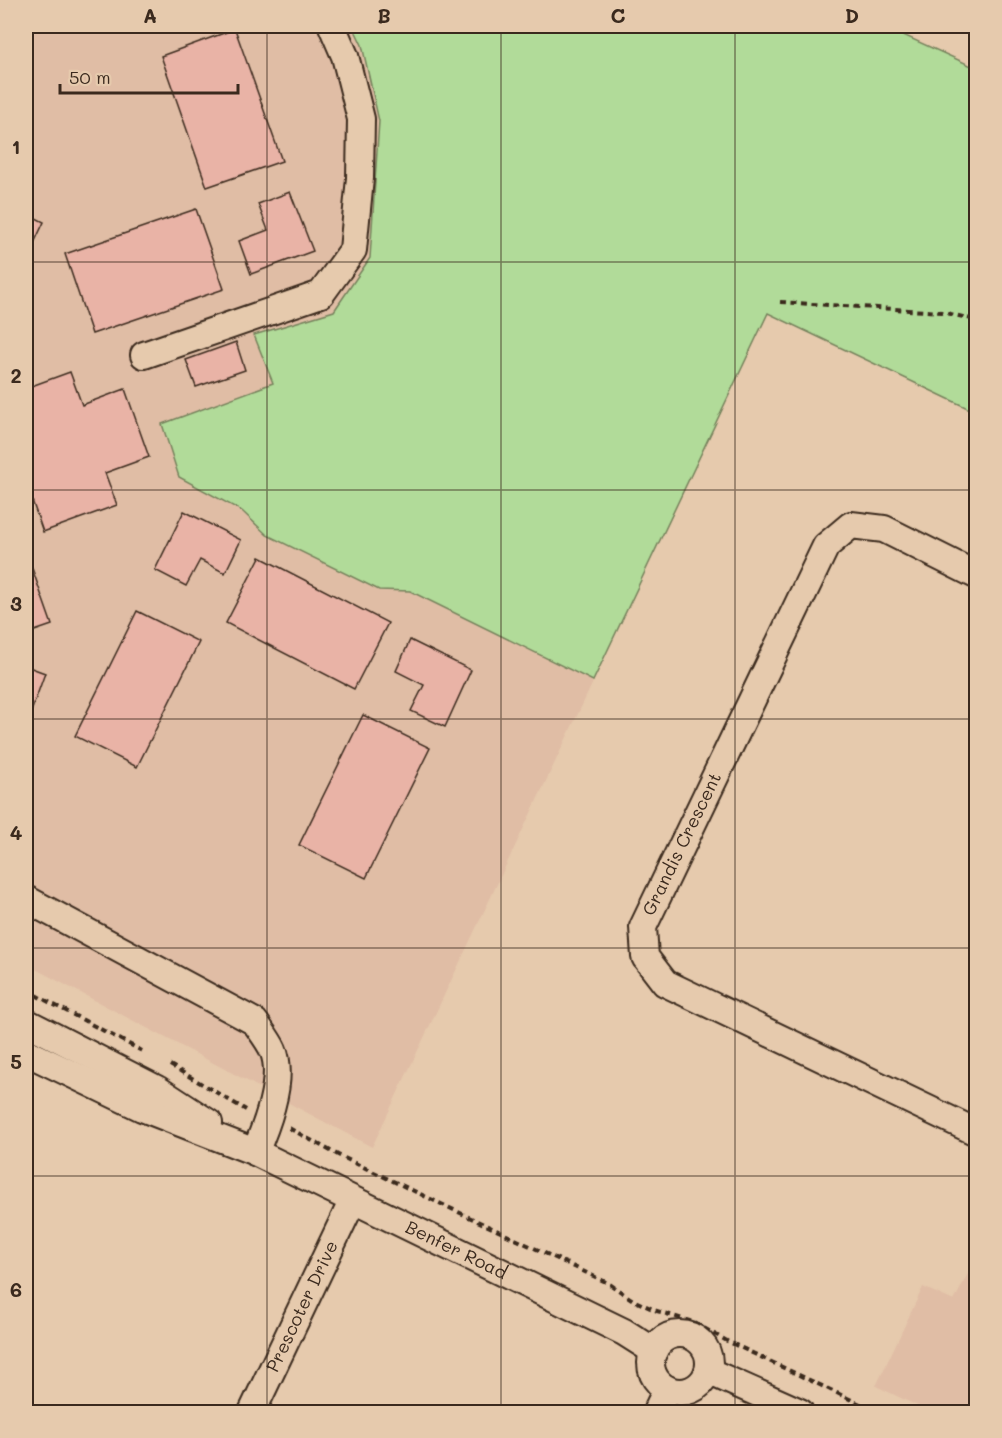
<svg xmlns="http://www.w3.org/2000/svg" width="1002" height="1438" font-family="Mali,sans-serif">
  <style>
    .built { fill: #e0bda5 }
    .green { fill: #b1db99; stroke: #76825c; stroke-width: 1.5 }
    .building { fill: #e9b3a6; stroke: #3b2a1e; stroke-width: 1.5 }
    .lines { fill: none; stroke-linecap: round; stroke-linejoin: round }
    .minor-casing { stroke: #3b2a1e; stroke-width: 30 }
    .path { stroke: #3b2a1e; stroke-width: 4; stroke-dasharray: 6 4.5; stroke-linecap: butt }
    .minor { stroke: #e6caad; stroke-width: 26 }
    .grid { fill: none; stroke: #3b2a1e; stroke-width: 1.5; stroke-opacity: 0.55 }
    .labels { text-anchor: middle; stroke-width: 4.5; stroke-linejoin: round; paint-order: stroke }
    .street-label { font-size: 18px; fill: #3b2a1e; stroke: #e6caad }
    .neatline { fill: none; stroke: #3b2a1e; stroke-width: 2 }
    .grid-label { font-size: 20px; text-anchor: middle; font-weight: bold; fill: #3b2a1e }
  </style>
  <rect width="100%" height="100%" fill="#e6caad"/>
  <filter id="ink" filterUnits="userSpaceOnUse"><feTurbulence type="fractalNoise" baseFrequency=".0167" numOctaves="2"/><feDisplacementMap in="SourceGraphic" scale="12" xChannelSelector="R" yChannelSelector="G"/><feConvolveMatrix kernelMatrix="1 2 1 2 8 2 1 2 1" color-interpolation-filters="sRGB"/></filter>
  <g filter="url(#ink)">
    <g class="built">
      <path d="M26 26H905L372 1147 26 964Z"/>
      <path d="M976 1258V1412H930L876 1386 923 1287 954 1301Z"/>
    </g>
    <path class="green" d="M353 26H905L901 34 976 68V412L768 313 593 681 410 591 379 590 267 535 242 511 179 477 162 424 273 383 254 335 334 311 370 258 379 121 362 45Z"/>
    <g class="building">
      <path d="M235 29 282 161 207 187 161 56Z"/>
      <path d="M290 192 313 251 251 274 239 241 268 230 258 204Z"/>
      <path d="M196 209 224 289 92 334 65 254Z"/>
      <path d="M26 213 44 222 26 260Z"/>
      <path d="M236 342 245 370 196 387 186 360Z"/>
      <path d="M70 372 82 405 125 389 149 457 105 473 117 505 43 532 26 483V388Z"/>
      <path d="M184 511 241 540 225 573 200 560 186 586 155 570Z"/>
      <path d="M27 554 52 625 26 634V555Z"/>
      <path d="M260 557 388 623 354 689 226 623Z"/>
      <path d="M137 611 199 642 137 767 75 736Z"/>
      <path d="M410 640 471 670 445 727 411 711 424 685 396 671Z"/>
      <path d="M26 666 45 673 26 726Z"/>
      <path d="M363 715 430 748 366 878 299 845Z"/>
    </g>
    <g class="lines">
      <g class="minor-casing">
        <g id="minor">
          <path d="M144 355 321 294 353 250 360 178 361 119 345 56 332 26"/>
          <path d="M976 575 884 529 851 525 826 546 643 927 645 957 665 983 976 1132"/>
          <path d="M26 899 255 1022C261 1031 269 1041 273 1050 285 1078 266 1127 255 1152"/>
          <path d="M26 1022 157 1089 209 1123"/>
          <path id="s1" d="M26 1052 142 1108 255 1152 624 1332 654 1351"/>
          <circle cx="680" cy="1363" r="29"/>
          <path d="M708 1371 800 1412"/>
          <path id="s2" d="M252 1412 352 1202"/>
          <path d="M656 1412 667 1389"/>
        </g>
      </g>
      <g class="path">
        <path d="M780 302 942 312 976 320"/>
        <path d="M26 990 142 1051"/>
        <path d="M170 1065 246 1110"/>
        <path d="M289 1128 338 1155 608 1283 633 1300 657 1311 693 1322 727 1341 877 1412"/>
      </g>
      <use href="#minor" class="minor"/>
    </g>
  </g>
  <path class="grid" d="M267 26V1412M501 26V1412M735 26V1412M26 262H976M26 490H976M26 719H976M26 948H976M26 1176H976"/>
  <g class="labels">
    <g class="street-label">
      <text transform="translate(682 844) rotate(-64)" y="6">Grandis Crescent</text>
      <text dy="6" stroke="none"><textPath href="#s1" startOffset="474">Benfer Road</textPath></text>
      <text dy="6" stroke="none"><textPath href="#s2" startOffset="117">Prescoter Drive</textPath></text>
    </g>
  </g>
  <rect width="1002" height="1438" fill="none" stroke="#e6caad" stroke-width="66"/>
  <path d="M60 84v9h178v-9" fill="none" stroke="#3b2a1e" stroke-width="3"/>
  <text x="69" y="84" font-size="18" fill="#3b2a1e" stroke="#e6caad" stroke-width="4.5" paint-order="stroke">50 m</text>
  <rect x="33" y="33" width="936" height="1372" class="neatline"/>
  <g class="grid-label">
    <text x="150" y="23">A</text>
    <text x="384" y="23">B</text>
    <text x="618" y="23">C</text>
    <text x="852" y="23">D</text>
    <text x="16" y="154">1</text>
    <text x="16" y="383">2</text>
    <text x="16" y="611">3</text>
    <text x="16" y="840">4</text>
    <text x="16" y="1069">5</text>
    <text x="16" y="1297">6</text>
  </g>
</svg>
